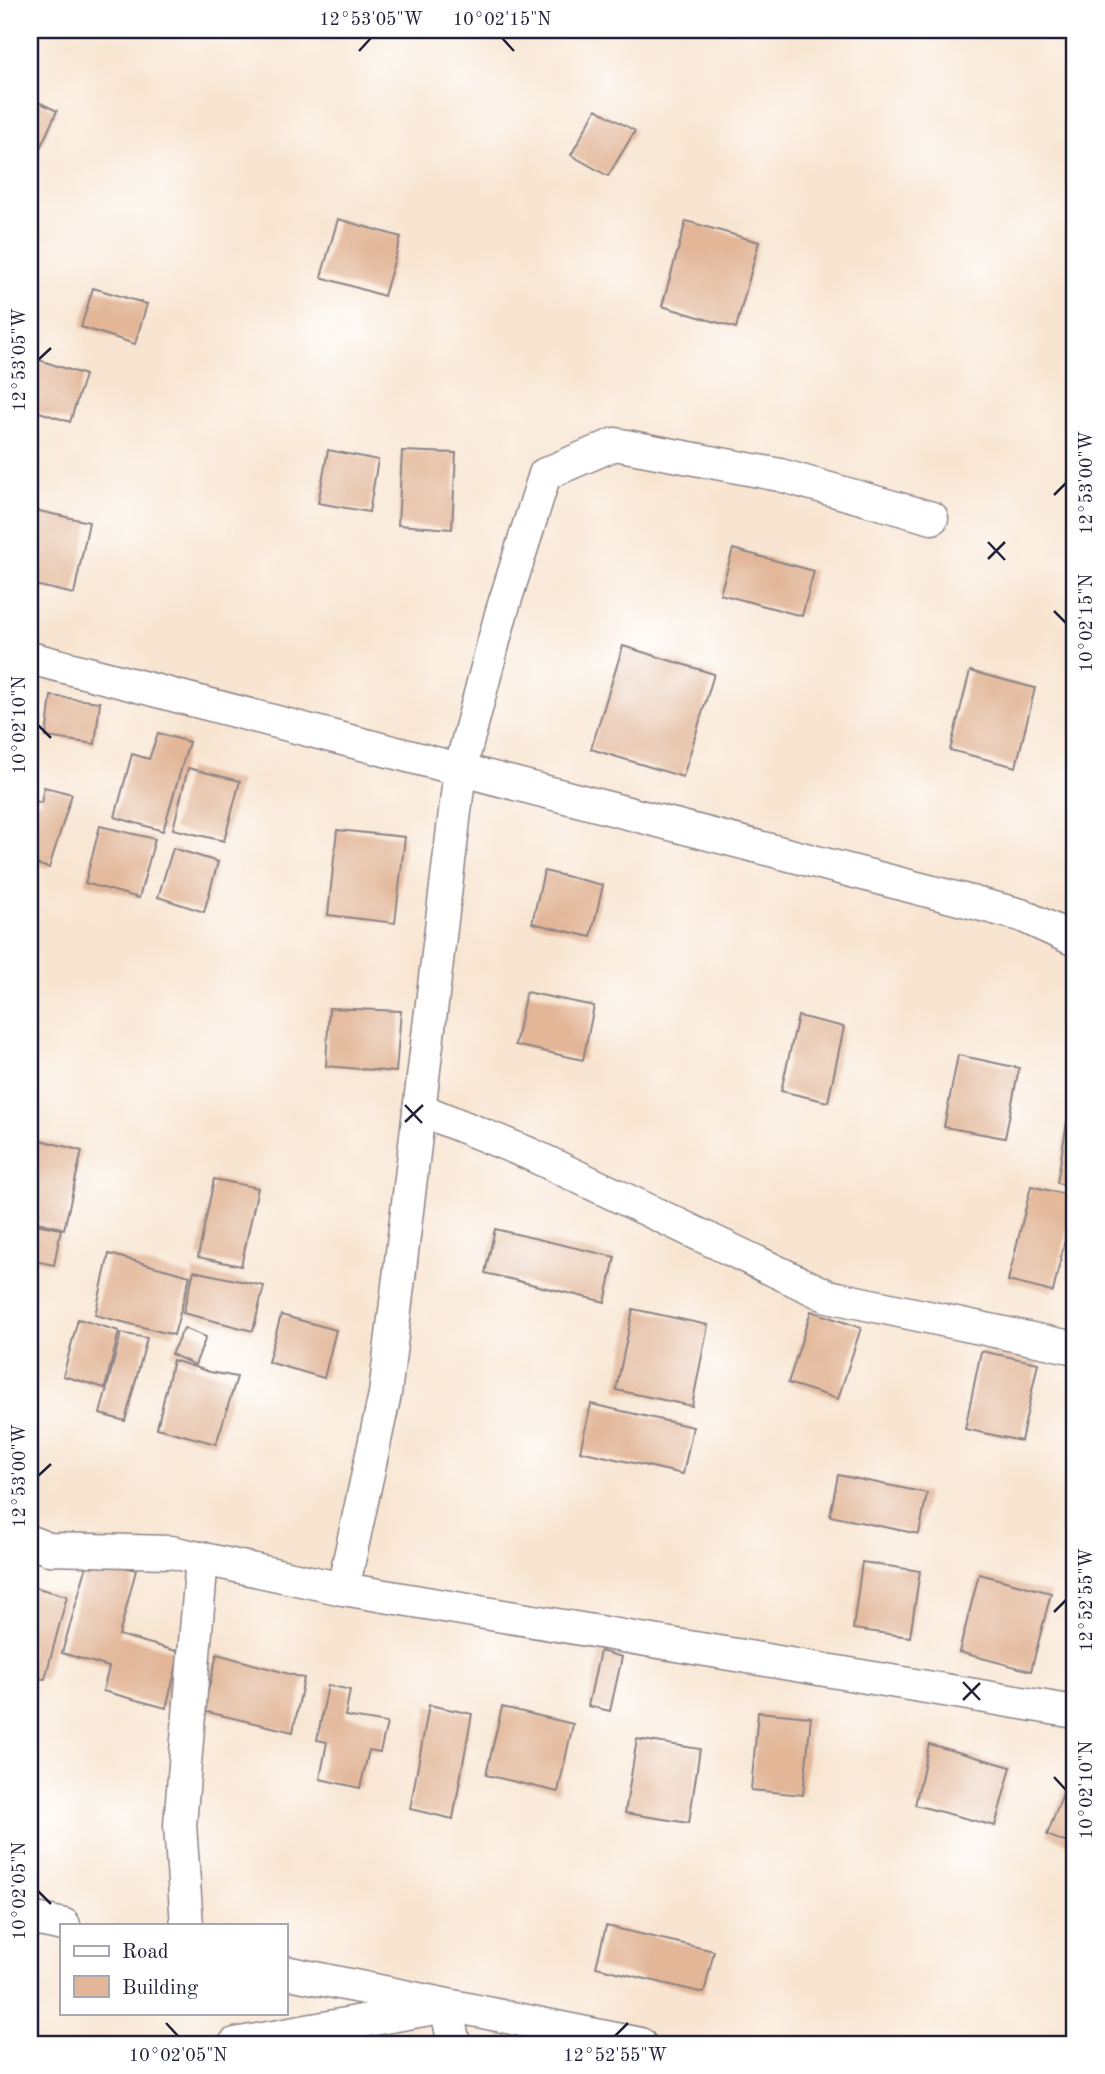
<svg xmlns="http://www.w3.org/2000/svg" width="1105" height="2074" font-family="'Old Standard TT',serif">
  <style>
    .building { fill: #e2b697 }
    .lines { fill: none; stroke-linecap: round; stroke-linejoin: round }
    .street-casing { stroke: #8d8486; stroke-width: 35 }
    .street { stroke: #fff; stroke-width: 32 }
    .ticks { fill: none; stroke: #22223b; stroke-width: 2.5 }
    .neatline { fill: none; stroke: #22223b; stroke-width: 2.5 }
    .ticks-label { font-size: 18px; text-anchor: middle; fill: #22223b }
  </style>
  <rect width="100%" height="100%" fill="#fff"/>
  <filter id="ink" filterUnits="userSpaceOnUse"><feTurbulence type="fractalNoise" baseFrequency=".0143" numOctaves="2"/><feDisplacementMap in="SourceGraphic" scale="14" xChannelSelector="R" yChannelSelector="G"/><feConvolveMatrix kernelMatrix="1 2 1 2 8 2 1 2 1" color-interpolation-filters="sRGB"/></filter>
  <filter id="wash" filterUnits="userSpaceOnUse"><feTurbulence type="fractalNoise" baseFrequency=".00686" numOctaves="4" result="noise"/><feDisplacementMap in="SourceGraphic" scale="28" xChannelSelector="R" yChannelSelector="G"/><feGaussianBlur stdDeviation="1.57" result="paint"/><feColorMatrix in="noise" values="0 0 0 0 0 0 0 0 0 0 0 0 0 0 0 0 0 1.4 0 .05"/><feComposite in="paint" operator="in"/></filter>
  <g filter="url(#wash)">
    <rect width="100%" height="100%" fill="#f8e5d1"/>
    <g id="blocks">
      <g class="building">
        <path d="M30 98 57 111 32 166 30 165Z"/>
        <path d="M596 109 635 131 608 176 571 155Z"/>
        <path d="M338 219 401 237 384 296 321 277Z"/>
        <path d="M686 221 759 242 736 328 662 306Z"/>
        <path d="M93 288 147 304 135 344 81 327Z"/>
        <path d="M30 357 85 375 70 422 30 409Z"/>
        <path d="M328 450 378 460 369 512 318 503Z"/>
        <path d="M402 451 456 453 452 529 398 525Z"/>
        <path d="M30 509 89 522 74 594 30 584Z"/>
        <path d="M733 549 814 571 802 616 720 594Z"/>
        <path d="M623 646 714 674 683 777 591 749Z"/>
        <path d="M970 671 1035 688 1016 767 950 750Z"/>
        <path d="M51 696 100 702 95 744 46 737Z"/>
        <path d="M158 733 189 742 163 831 115 817 132 754 149 759Z"/>
        <path d="M188 768 240 781 224 841 173 829Z"/>
        <path d="M44 787 72 794 49 868 30 862V799L41 803Z"/>
        <path d="M100 826 155 839 139 898 85 883Z"/>
        <path d="M337 830 405 837 395 923 328 915Z"/>
        <path d="M173 848 218 862 204 912 158 897Z"/>
        <path d="M544 871 603 885 591 937 532 923Z"/>
        <path d="M526 992 594 1006 583 1060 515 1045Z"/>
        <path d="M329 1008 401 1011 396 1072 326 1066Z"/>
        <path d="M798 1016 844 1027 828 1102 781 1091Z"/>
        <path d="M958 1055 1019 1068 1005 1138 944 1127Z"/>
        <path d="M1067 1122 1075 1124V1186L1057 1183Z"/>
        <path d="M37 1139 82 1151 64 1229 30 1220V1168Z"/>
        <path d="M214 1179 258 1188 241 1266 198 1257Z"/>
        <path d="M1031 1186 1075 1197 1053 1292 1008 1281Z"/>
        <path d="M30 1223 61 1229 54 1265 30 1260Z"/>
        <path d="M495 1229 615 1257 605 1302 485 1273Z"/>
        <path d="M109 1254 190 1276 174 1335 95 1315Z"/>
        <path d="M194 1271 264 1286 253 1331 183 1313Z"/>
        <path d="M633 1309 708 1325 692 1406 616 1390Z"/>
        <path d="M811 1311 861 1328 838 1399 788 1383Z"/>
        <path d="M281 1315 336 1330 324 1378 268 1362Z"/>
        <path d="M78 1319 119 1331 105 1388 63 1376Z"/>
        <path d="M184 1328 206 1337 195 1365 171 1354Z"/>
        <path d="M121 1333 147 1338 125 1421 100 1414Z"/>
        <path d="M981 1351 1038 1363 1021 1441 965 1429Z"/>
        <path d="M173 1360 210 1372 237 1377 216 1444 157 1428Z"/>
        <path d="M591 1404 693 1427 683 1474 580 1451Z"/>
        <path d="M838 1475 927 1493 919 1534 830 1516Z"/>
        <path d="M89 1558 136 1570 119 1635 180 1652 166 1708 103 1691 109 1667 62 1653Z"/>
        <path d="M862 1562 920 1571 910 1637 853 1629Z"/>
        <path d="M1074 1563H1075V1596L1069 1595Z"/>
        <path d="M979 1574 1051 1593 1031 1671 959 1652Z"/>
        <path d="M30 1586 67 1596 45 1679 30 1678Z"/>
        <path d="M600 1651 622 1657 610 1711 588 1706Z"/>
        <path d="M217 1654 304 1678 293 1732 203 1711Z"/>
        <path d="M328 1685 350 1690 345 1716 387 1723 380 1752 369 1750 360 1788 320 1779 327 1742 317 1740Z"/>
        <path d="M429 1705 472 1714 453 1819 410 1809Z"/>
        <path d="M502 1707 573 1724 558 1792 486 1775Z"/>
        <path d="M758 1712 811 1717 803 1795 751 1790Z"/>
        <path d="M637 1739 700 1749 689 1823 625 1813Z"/>
        <path d="M929 1744 1011 1767 995 1826 915 1805Z"/>
        <path d="M1070 1775 1075 1777V1846L1047 1835Z"/>
        <path d="M606 1926 714 1951 704 1993 596 1967Z"/>
      </g>
    </g>
  </g>
  <g filter="url(#ink)">
    <use href="#blocks" fill-opacity="0" stroke="#8d8486" stroke-width="2"/>
    <g class="lines">
      <g class="street-casing">
        <g id="street">
          <path d="M30 658 1021 915 1075 940"/>
          <path d="M419 1109 530 1154 828 1296 1075 1348"/>
          <path d="M30 1542 49 1549 171 1552 343 1589 1075 1712"/>
          <path d="M343 1589 385 1394 460 770 501 614 545 474 615 444 780 475 932 518"/>
          <path d="M30 1918 64 1925"/>
          <path d="M187 1925 180 1825 202 1558"/>
          <path d="M285 1972 640 2044"/>
          <path d="M235 2044 446 2006 454 2044"/>
        </g>
      </g>
      <use href="#street" class="street"/>
    </g>
  </g>
  <path class="ticks" d="M502 38 514 51M359 51 371 38M38 360 51 348M1054 495 1066 483M988 542 1005 560M988 559 1005 542M1054 611 1066 623M38 725 51 738M405 1105 422 1123M405 1122 423 1105M38 1476 51 1464M1054 1612 1066 1600M963 1682 980 1700M963 1700 980 1683M1054 1777 1066 1790M38 1891 51 1904M166 2023 178 2036M615 2036 628 2023"/>
  <rect width="1105" height="2074" fill="none" stroke="#fff" stroke-width="77"/>
  <rect x="60" y="1924" width="228" height="91" fill="#ffffff" stroke="#a7a7b1" stroke-width="2"/>
  <rect x="74" y="1946" width="35" height="10" fill="#ffffff" stroke="#a7a7b1" stroke-width="2"/>
  <text x="122" y="1958" font-size="21" fill="#22223b">Road</text>
  <rect x="74" y="1976" width="35" height="21" fill="#e2b697" stroke="#a7a7b1" stroke-width="2"/>
  <text x="122" y="1994" font-size="21" fill="#22223b">Building</text>
  <rect x="38" y="38" width="1028" height="1998" class="neatline"/>
  <g class="ticks-label">
    <text x="371" y="25">12°53'05"W</text>
    <text x="502" y="25">10°02'15"N</text>
    <text transform="translate(19 360) rotate(-90)" y="6">12°53'05"W</text>
    <text transform="translate(1086 483) rotate(-90)" y="6">12°53'00"W</text>
    <text transform="translate(1086 623) rotate(-90)" y="6">10°02'15"N</text>
    <text transform="translate(19 725) rotate(-90)" y="6">10°02'10"N</text>
    <text transform="translate(19 1476) rotate(-90)" y="6">12°53'00"W</text>
    <text transform="translate(1086 1600) rotate(-90)" y="6">12°52'55"W</text>
    <text transform="translate(1086 1790) rotate(-90)" y="6">10°02'10"N</text>
    <text transform="translate(19 1891) rotate(-90)" y="6">10°02'05"N</text>
    <text x="178" y="2061">10°02'05"N</text>
    <text x="615" y="2061">12°52'55"W</text>
  </g>
</svg>
